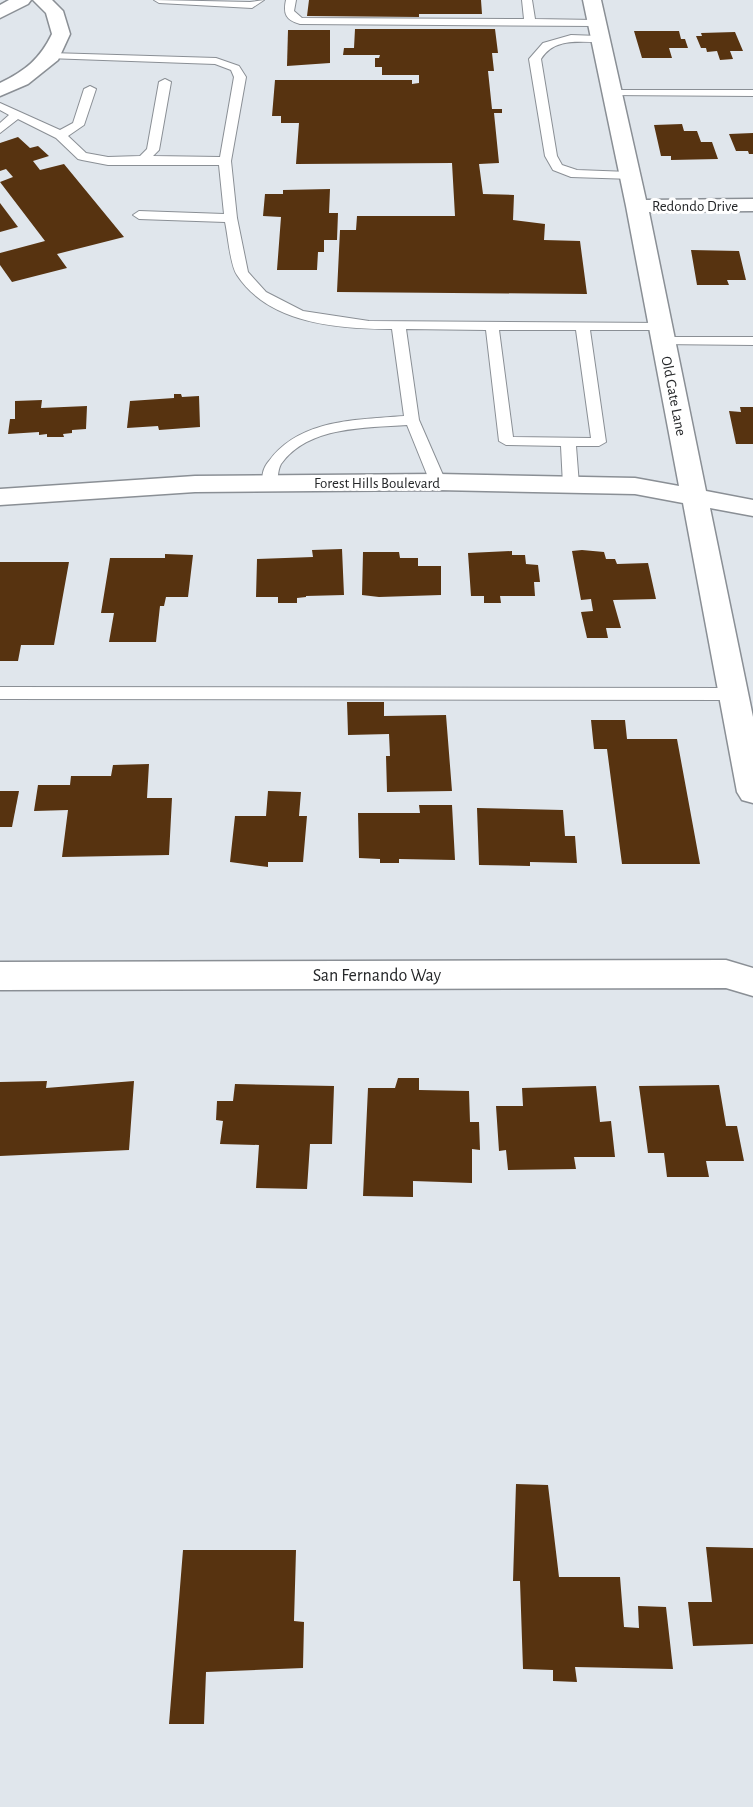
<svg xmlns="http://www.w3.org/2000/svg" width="753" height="1807" font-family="'Alegreya Sans',sans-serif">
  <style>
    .building { fill: #573310 }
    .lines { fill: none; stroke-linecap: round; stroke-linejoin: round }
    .service-casing { stroke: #8a8f95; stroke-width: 2 }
    .minor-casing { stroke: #8a8f95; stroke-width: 3 }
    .service { fill: #fff; fill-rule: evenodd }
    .minor { fill: #fff; fill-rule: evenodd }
    .labels { text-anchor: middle; stroke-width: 6; stroke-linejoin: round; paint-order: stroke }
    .far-street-label { font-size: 15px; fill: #252729; stroke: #fff }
    .street-label { font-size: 18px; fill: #252729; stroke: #fff }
  </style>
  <rect width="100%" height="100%" fill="#e0e6ec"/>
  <g class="building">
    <path d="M309 0H481L482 14H419V17L307 16Z"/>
    <path d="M355 29H495L498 53H492L494 71H488L492 109H502V113H494L499 163 479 164 483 194 514 195 513 220 545 224 544 240 580 241 587 294 337 292 340 230H356L357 216H455L452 163 296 164 299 123H281V116H272L275 80H412V84L419 83V75H382V67H375V58H379L380 55H343L344 48H354Z"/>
    <path d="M288 30H330V63L287 66Z"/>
    <path d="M634 31H679L681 39H685L688 48H669L672 58H642Z"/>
    <path d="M735 32 743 51H730L733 59 720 60 717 51 707 52 706 48H701L696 36H702L701 33Z"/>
    <path d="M682 124 684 131H697L701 142H712L718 159 671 160V156H661L654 125Z"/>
    <path d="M753 133V154H749L748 151H736L729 134Z"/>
    <path d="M18 137 30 148 38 146 49 156 33 161 40 170 64 164 124 237 57 254 67 268 12 282 0 265V253L45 241 0 182 13 177 6 169 0 171V143Z"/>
    <path d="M330 189 329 213H338L337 240H324V252H318L317 270H277L281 217 263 216 265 194H283V190Z"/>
    <path d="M0 203 18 227 0 232Z"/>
    <path d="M691 250 739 251 746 280H727L729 285H697Z"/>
    <path d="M174 394H181L182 397 199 396 200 427 159 430 158 426 127 428 130 401 174 398Z"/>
    <path d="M42 400 41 408 87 406 86 429 72 430V433L63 434 64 437H47V434L39 435V432L8 434 10 419H15V401Z"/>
    <path d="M740 407H753V444H736L729 411 741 412Z"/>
    <path d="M342 549 344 595 306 596V597L297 598V603H278V597H256L257 559 313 557 312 550Z"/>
    <path d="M582 550 604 552 606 559H615L617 564 648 563 656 599 613 600 621 628H606L608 638H587L581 612 593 611 591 599 581 600 572 551Z"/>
    <path d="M512 551V555H525L526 564 538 565 540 582H534L535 596H500L501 603H484V596H471L468 553Z"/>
    <path d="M363 552H399L400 558H418V566H441V595L379 597 362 595Z"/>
    <path d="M165 554 193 555 188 597H166L164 606H160L156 642H109L114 613H101L110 558H165Z"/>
    <path d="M0 562H69L54 645H21L18 661H0Z"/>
    <path d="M347 702H384V716L446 715 452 791 387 792 386 756H390L389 734 348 735Z"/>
    <path d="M591 720H625L627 739H677L700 864H622L607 749H594Z"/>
    <path d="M149 764 147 798H172L169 855 62 857 68 810 34 811 38 785H70L71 776H111L113 765Z"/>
    <path d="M0 791H19L12 827H0Z"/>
    <path d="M268 791 301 792 299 816H307L303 862H268V867L230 862 235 816H266Z"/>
    <path d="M419 805H452L455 860 399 859V863H380V859L359 858 358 813H420Z"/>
    <path d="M477 808 563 810 565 836H575L577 863 530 862V866L479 865Z"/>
    <path d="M398 1078H419V1090L469 1091 470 1122H479L480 1150 472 1149V1183L413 1181V1197L363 1196 368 1088H395Z"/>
    <path d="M47 1081 46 1088 134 1081 129 1150 0 1156V1082Z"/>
    <path d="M235 1084 334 1086 332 1144H310L307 1189 256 1188 259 1145 220 1144 223 1121 216 1120 217 1101H233Z"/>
    <path d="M719 1085 726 1126H737L744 1161H706L709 1177H667L664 1153H648L639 1086Z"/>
    <path d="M596 1086 600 1122 611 1121 615 1157H574L576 1169 508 1170 506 1150 499 1151 496 1106H523L522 1088Z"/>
    <path d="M516 1484 548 1485 559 1577H620L624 1627 639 1628 638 1606 666 1607 673 1669 575 1667 577 1682 553 1681V1670L523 1669 520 1581H513Z"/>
    <path d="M706 1547 753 1548V1644L693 1646 688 1602H712Z"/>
    <path d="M183 1550H296L294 1621 304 1622 303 1668 206 1672 204 1724H169Z"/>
  </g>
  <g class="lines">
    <g class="service-casing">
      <g id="service">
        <path d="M154 0 250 2 264 0 252 8 159 3Z"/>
        <path d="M286 0H296L294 11 302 18 524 19 522 0H532L535 19 595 20 600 23 595 26 300 24C286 20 283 14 286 0Z"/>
        <path d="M571 35 599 36 604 39 599 42C577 42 554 38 541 59L557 156 562 165 577 170 629 172 635 176 633 179 571 177 553 170 545 156 529 59 543 43Z"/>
        <path d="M51 53 216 58 239 66 246 77 231 161 237 218 248 272 266 292 303 311 369 321 665 323 667 326 660 330H590L606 442 599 446H576L579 485 576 488H566L563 485 561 446 506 445 499 441 486 330 406 329 419 420 446 482 443 485 438 487 430 482 407 425C365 428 308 426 281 464 277 471 279 479 275 486H265C260 478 263 468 269 461 300 419 356 420 404 416L392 329C339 329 269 324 237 275 230 265 228 235 225 222L139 219 133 215 139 211 224 214 219 165H108L82 160 78 159 56 138 18 119 0 133V123L9 115 0 110V103L60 130 73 123 84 89 90 86 96 89 84 125 68 136 86 153 108 157 140 156 147 149 159 82 165 79 171 82 159 150 153 156 220 157 234 77 231 70 215 64 47 58V54ZM499 330H576L591 438 513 437Z"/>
        <path d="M611 90H753V96L607 95 605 93Z"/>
        <path d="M663 337H753V345L658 344 656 341 658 338Z"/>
        <path d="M0 687 732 688 738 690 741 694 738 698 732 700 0 699Z"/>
      </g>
    </g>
    <g class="minor-casing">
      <g id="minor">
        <path d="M9 0H31L28 4 0 18V5Z"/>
        <path d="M33 0H52L63 11 70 34 58 60 28 84 0 96V83C25 71 40 59 52 34L46 13Z"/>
        <path d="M583 0H601L646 200 753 199V211L649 212 706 491 753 500V516L710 508 753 717V803L742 800 737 792 683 503 635 494 438 490 195 492 0 505V489L195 476 438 474 635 478 679 486 626 206Z"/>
        <path d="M726 960 753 968V996L726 988 0 990V962Z"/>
      </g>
    </g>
    <use href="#service" class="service"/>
    <use href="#minor" class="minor"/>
  </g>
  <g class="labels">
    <g class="far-street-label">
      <text x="695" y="211">Redondo Drive</text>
      <text transform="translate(674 396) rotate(79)" y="5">Old Gate Lane</text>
      <text x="377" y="488">Forest Hills Boulevard</text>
    </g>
    <g class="street-label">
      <text x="377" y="981">San Fernando Way</text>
    </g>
  </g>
</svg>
